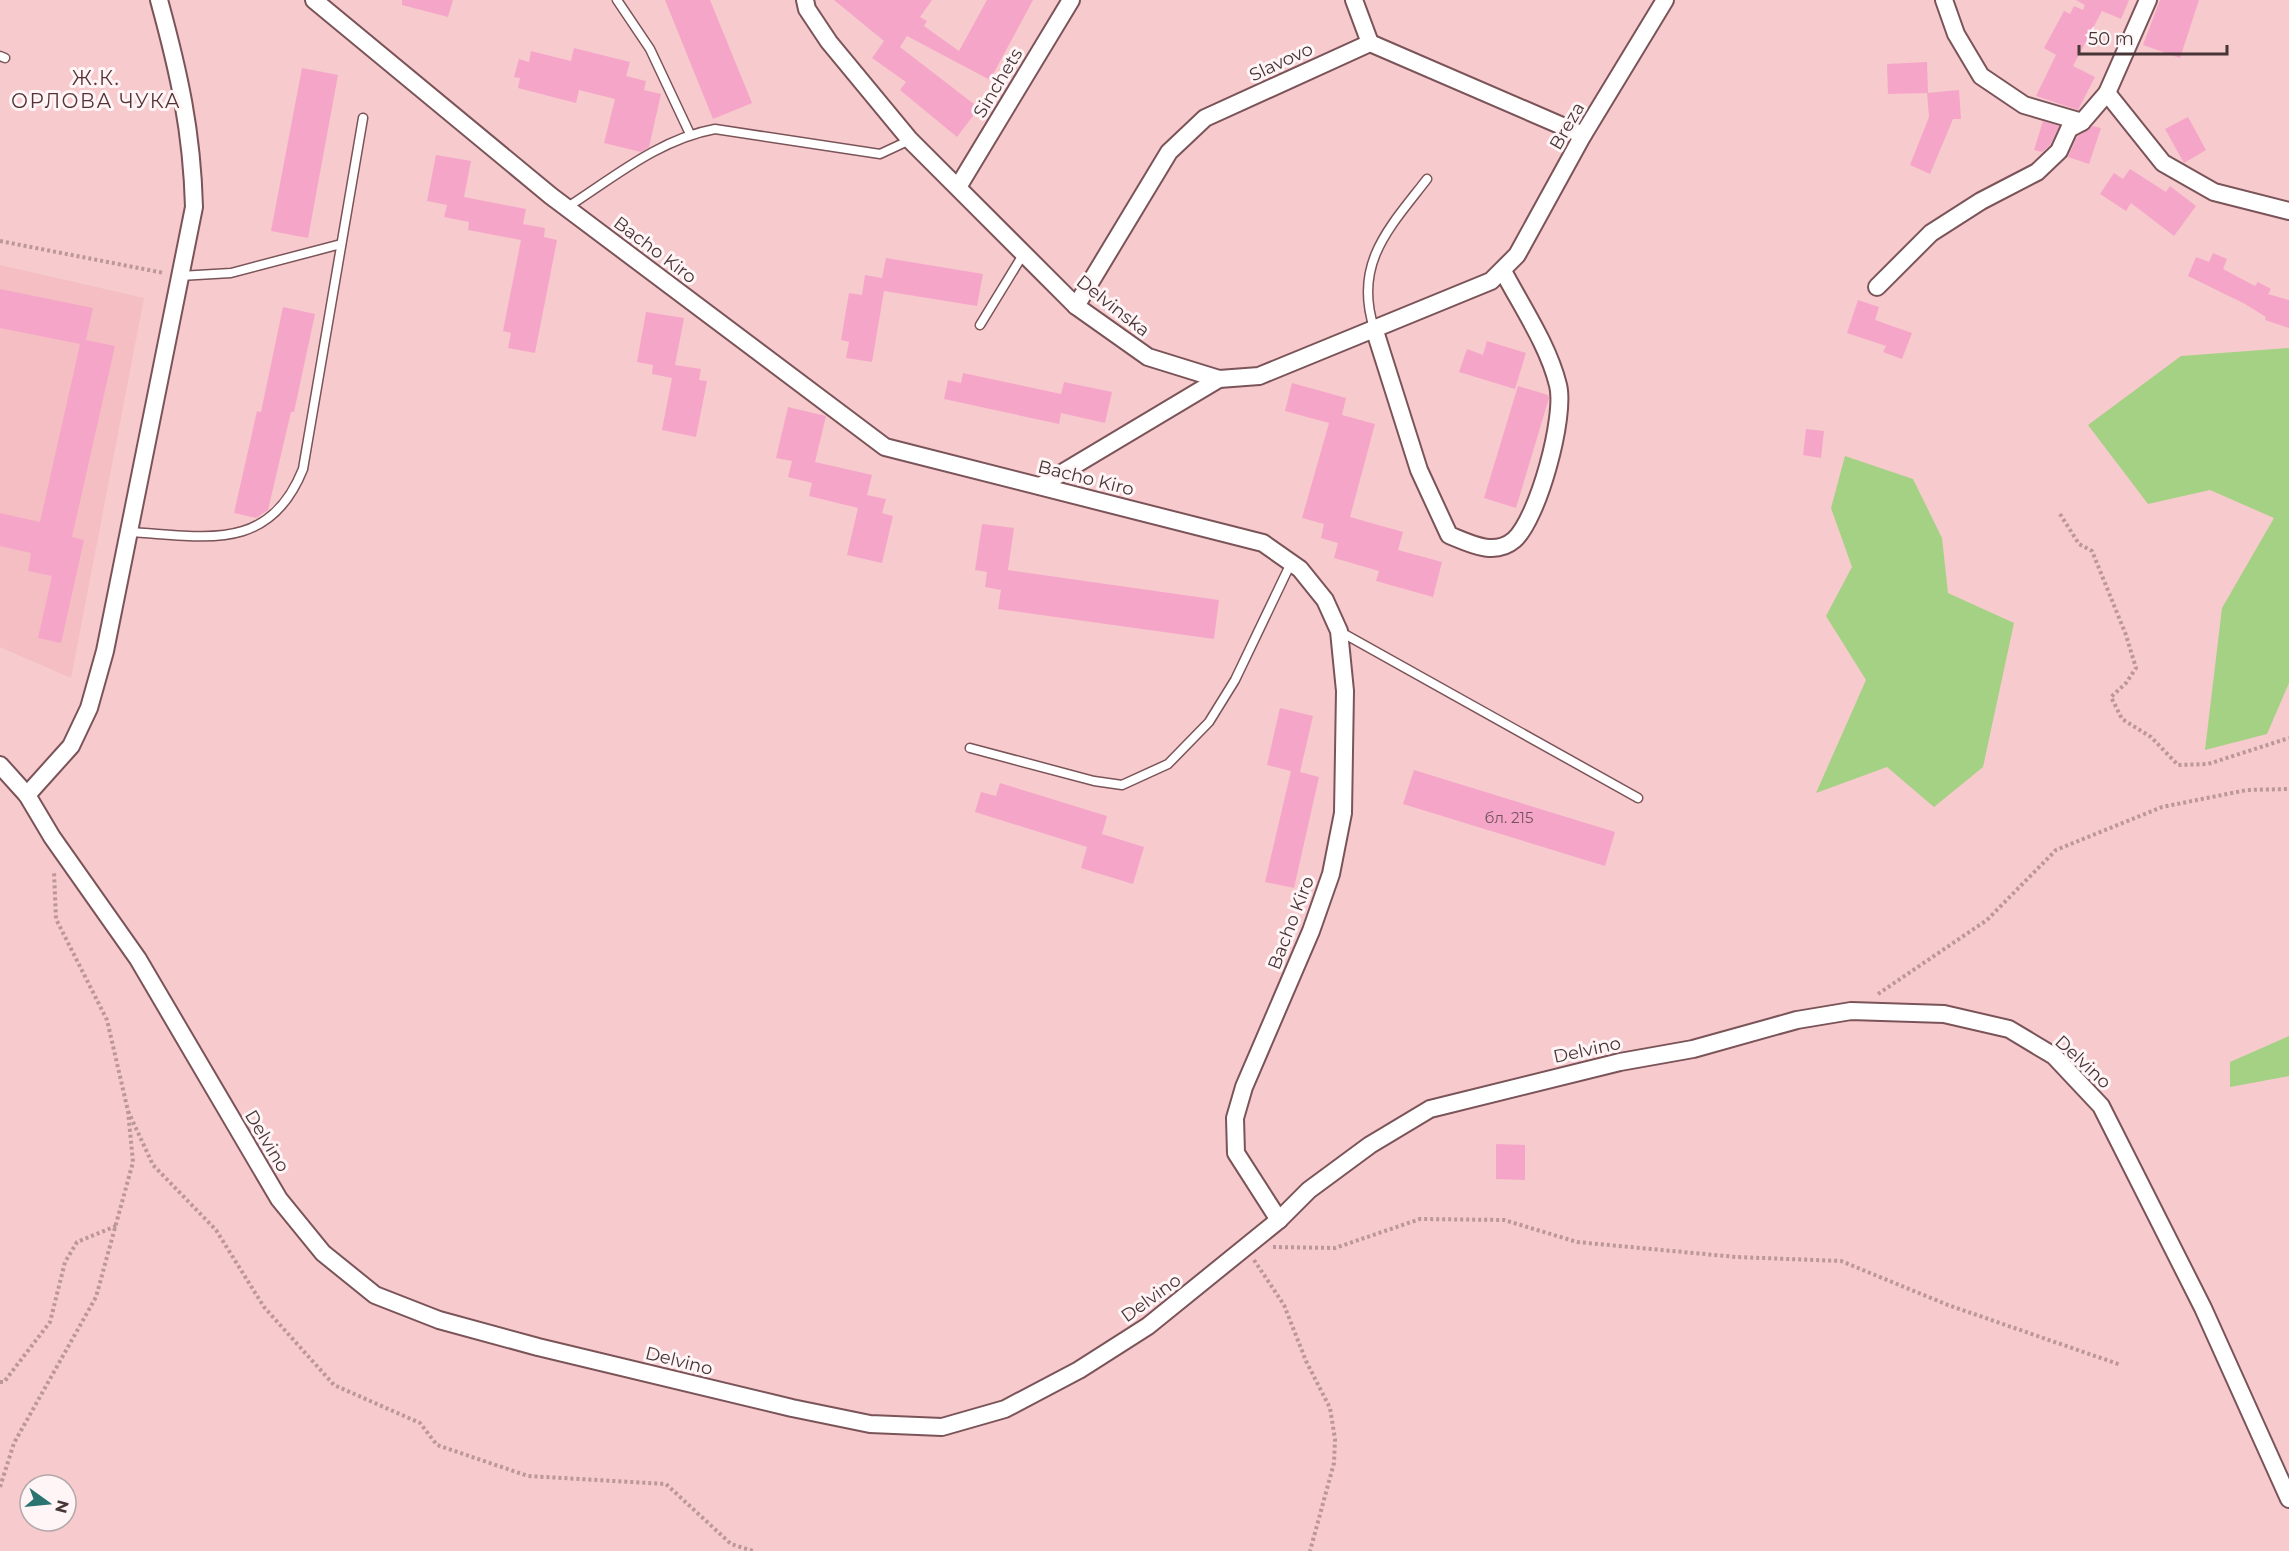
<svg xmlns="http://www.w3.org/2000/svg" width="2289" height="1551" font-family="Montserrat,sans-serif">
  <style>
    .built { fill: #f4bec3 }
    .green { fill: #a5d184 }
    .building { fill: #f5a6c8 }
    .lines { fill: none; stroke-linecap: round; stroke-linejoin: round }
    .service-casing { stroke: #7a5458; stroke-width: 11 }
    .minor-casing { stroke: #7a5458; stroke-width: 20 }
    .path { stroke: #bb979a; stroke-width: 4; stroke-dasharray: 3 3; stroke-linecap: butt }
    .service { stroke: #fff; stroke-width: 8 }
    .minor { stroke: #fff; stroke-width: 16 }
    .labels { text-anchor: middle; stroke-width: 6; stroke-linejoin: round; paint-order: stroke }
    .number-label { font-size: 15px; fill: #72515b }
    .street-label { font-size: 18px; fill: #473537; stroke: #fff5f6 }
    .neighbourhood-label { font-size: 20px; letter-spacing: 1.5px; fill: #553236; stroke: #fff5f6 }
  </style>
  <rect width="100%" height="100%" fill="#f7cacd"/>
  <path class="built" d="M0 265 144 298 71 678 0 647Z"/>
  <g class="green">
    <path d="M2289 348V683L2267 734 2205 750 2222 608 2274 518 2210 490 2148 504 2088 425 2181 356Z"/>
    <path d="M1845 456 1913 479 1942 538 1948 593 2014 623 1983 767 1934 807 1887 767 1816 793 1866 680 1826 616 1852 567 1831 508Z"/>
    <path d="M2289 1036V1076L2230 1087V1062Z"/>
  </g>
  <g class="building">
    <path d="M402 0H453L448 17 402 5Z"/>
    <path d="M665 0H710L752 103 713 119Z"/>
    <path d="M834 0H932L920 17 927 21 924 26 959 51 987 0H1033L990 80 907 36 900 47 979 108 957 137 900 90 906 82 872 58 884 41Z"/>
    <path d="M2076 0H2129L2121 19 2102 11 2073 66 2095 77 2078 110 2036 96 2056 55 2044 48 2064 11 2070 14 2074 6 2083 10 2085 5Z"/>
    <path d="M2160 0H2199L2180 58 2143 45Z"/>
    <path d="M574 48 630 62 626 76 646 81 644 90 661 94 649 147 641 152 604 143 615 99 579 90 576 103 518 88 520 78 514 77 519 59 529 62 531 51 571 61Z"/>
    <path d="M1927 62 1928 93 1888 94 1887 64Z"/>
    <path d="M302 68 338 75 308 238 271 231Z"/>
    <path d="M1959 90 1961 119H1953L1930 174 1910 165 1929 117 1927 93Z"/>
    <path d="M2188 117 2206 150 2184 163 2165 129Z"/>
    <path d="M2043 121 2059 126 2050 145 2042 152 2034 150Z"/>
    <path d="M2093 126 2101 128 2089 164 2068 157 2077 137Z"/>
    <path d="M436 155 471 161 464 197 526 209 523 224 545 228 544 237 557 240 535 353 508 348 511 333 503 331 521 240 468 230 469 222 444 217 447 205 427 201Z"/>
    <path d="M2130 169 2166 192 2170 186 2196 206 2174 236 2131 203 2126 211 2100 194 2114 173 2123 179Z"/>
    <path d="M2213 253 2227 259 2223 269 2255 286 2258 282 2271 289 2268 294 2289 300V328L2265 320 2266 317 2245 304 2188 276 2196 257 2209 262Z"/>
    <path d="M886 258 983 274 977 306 884 291 872 362 846 358 849 342 841 340 849 293 862 295 865 275 882 278Z"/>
    <path d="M0 289 93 308 86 340 115 346 72 537 84 540 61 643 38 638 52 576 28 571 31 553 0 546V513L40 522 80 344 0 328Z"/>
    <path d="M1858 300 1879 307 1875 320 1912 333 1902 359 1883 352 1886 346 1847 333Z"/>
    <path d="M283 307 315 314 294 412H291L268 510 256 518 234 513 257 411 261 412Z"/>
    <path d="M646 312 684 318 675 365 701 369 699 380 707 381 696 437 662 430 672 378 652 374 653 365 637 362Z"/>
    <path d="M1487 341 1526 353 1515 389 1459 372 1467 349 1483 355Z"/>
    <path d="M963 373 1061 394 1064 382 1112 392 1105 423 1061 413 1059 424 944 399 948 380 961 383Z"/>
    <path d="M1292 383 1346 398 1342 415 1375 424 1350 517 1403 532 1398 550 1442 562 1433 597 1376 581 1379 571 1334 558 1338 543 1321 538 1324 524 1302 518 1329 423 1285 411Z"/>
    <path d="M1518 386 1548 395 1549 398 1516 508 1484 498Z"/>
    <path d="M788 407 826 416 815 462 872 475 867 495 886 499 882 513 893 516 882 563 847 555 858 508 809 496 812 483 788 477 792 461 776 458Z"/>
    <path d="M1806 429 1824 431 1821 458 1803 455Z"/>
    <path d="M982 524 1014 528 1008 570 1219 600 1214 639 998 609 1001 590 985 587 987 572 975 570Z"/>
    <path d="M1280 708 1313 716 1300 772 1319 777 1294 888 1265 882 1291 771 1267 765Z"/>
    <path d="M1414 770 1615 832 1605 866 1403 804Z"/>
    <path d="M1000 783 1107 816 1102 834 1144 847 1133 884 1081 868 1087 847 975 812 981 792 996 796Z"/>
    <path d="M1496 1144 1525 1145V1180L1496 1179Z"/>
  </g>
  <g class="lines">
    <g class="service-casing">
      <g id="service">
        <path d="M617 0 650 49 690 134"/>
        <path d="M0 56 5 58"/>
        <path d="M566 208C613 178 659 139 715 129L880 154 910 140"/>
        <path d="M180 276 231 273 341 244"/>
        <path d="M980 325 1024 253"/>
        <path d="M1374 328C1353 263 1390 227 1427 179"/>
        <path d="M129 532C204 536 269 554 303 469L363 118"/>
        <path d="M1339 631 1638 798"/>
        <path d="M970 748 1094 781 1122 785 1168 764 1209 722 1235 680 1291 563"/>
      </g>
    </g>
    <g class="minor-casing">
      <g id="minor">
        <path d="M314 0 551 196 885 447 1263 543 1300 569 1325 600 1339 631 1345 691 1343 813 1331 874 1311 931 1244 1087 1235 1118 1236 1153 1279 1220"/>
        <path d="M805 0 807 9 829 42 910 140 1076 306 1148 357 1219 379 1259 376 1491 281 1517 255 1583 135 1665 0"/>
        <path d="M1354 0 1370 43"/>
        <path d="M1944 0 1956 34 1981 76 2024 105 2082 122"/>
        <path d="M2107 93 2163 163 2214 192 2289 211"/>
        <path d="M958 187 1071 0"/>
        <path d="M1877 287 1931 233 1981 201 2037 172 2059 151 2069 129 2082 122 2107 93 2148 0"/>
        <path d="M1076 306 1169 152 1205 118 1370 43 1583 135"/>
        <path d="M1374 328 1419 470 1449 535C1469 543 1494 557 1514 540 1538 519 1566 416 1558 385 1548 345 1522 307 1503 271"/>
        <path d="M1040 486 1219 379"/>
        <path d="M0 765 27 795 52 837 138 959 279 1199 323 1253 375 1295 439 1320 538 1347 792 1408 870 1424 942 1427 1005 1409 1079 1370 1148 1326 1279 1220 1309 1190 1370 1145 1430 1109 1620 1062 1693 1049 1797 1020 1851 1011 1944 1014 2009 1029 2054 1056 2101 1106 2203 1308 2289 1499"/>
        <path d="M27 795 71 746 89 708 105 651 194 207C192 131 179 73 159 0"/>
      </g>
    </g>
    <g class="path">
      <path d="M0 241 164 273"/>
      <path d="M2060 514 2079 544 2092 551 2126 635 2136 668 2126 683 2111 697 2122 719 2151 737 2178 765 2208 764 2289 738"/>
      <path d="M1878 994 1987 920 2056 850 2162 807 2247 790 2289 789"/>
      <path d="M128 1111 153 1165 216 1230 264 1307 334 1385 420 1423 437 1445 528 1476 666 1484 731 1544 753 1551"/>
      <path d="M1273 1247 1335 1248 1420 1219 1504 1220 1577 1242 1736 1257 1841 1261 1948 1305 2121 1365"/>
      <path d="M1254 1260 1284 1305 1306 1361 1330 1408 1335 1439 1334 1463 1310 1551"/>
      <path d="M0 1382H4L50 1322 65 1262 77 1242 116 1226"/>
      <path d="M0 1487 14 1443 96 1297 133 1162 128 1111 107 1020 56 919 54 872"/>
    </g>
    <use href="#service" class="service"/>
    <use href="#minor" class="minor"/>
  </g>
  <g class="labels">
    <g class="number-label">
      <text x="1509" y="823">бл. 215</text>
    </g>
    <g class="street-label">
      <text transform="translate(1281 62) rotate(-25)" y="6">Slavovo</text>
      <text transform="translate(998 83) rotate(-59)" y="6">Sinchets</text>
      <text transform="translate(1567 126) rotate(-60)" y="6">Breza</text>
      <text transform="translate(655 250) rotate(37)" y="6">Bacho Kiro</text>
      <text transform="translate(1113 306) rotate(38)" y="6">Delvinska</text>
      <text transform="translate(1086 478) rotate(14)" y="6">Bacho Kiro</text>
      <text transform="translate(1291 923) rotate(-69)" y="6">Bacho Kiro</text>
      <text transform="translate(1587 1050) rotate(-12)" y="6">Delvino</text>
      <text transform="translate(2083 1062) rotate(43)" y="6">Delvino</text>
      <text transform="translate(267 1141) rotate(59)" y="6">Delvino</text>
      <text transform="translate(1151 1298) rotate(-36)" y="6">Delvino</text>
      <text transform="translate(679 1361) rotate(14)" y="6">Delvino</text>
    </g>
    <g class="neighbourhood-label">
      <text x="96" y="85">Ж.К.<tspan x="96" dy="23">ОРЛОВА ЧУКА</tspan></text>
    </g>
  </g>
  <g transform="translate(48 1503) rotate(105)"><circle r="28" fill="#fff5f6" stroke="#b5a8aa" stroke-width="1.5"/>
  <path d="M0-4.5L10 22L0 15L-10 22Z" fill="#297371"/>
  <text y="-9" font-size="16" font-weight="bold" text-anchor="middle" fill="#473537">N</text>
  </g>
  <path d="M2079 45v9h148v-9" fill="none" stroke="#473537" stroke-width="3"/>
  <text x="2088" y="45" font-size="18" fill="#473537" stroke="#fff5f6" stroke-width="4.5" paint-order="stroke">50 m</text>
</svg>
